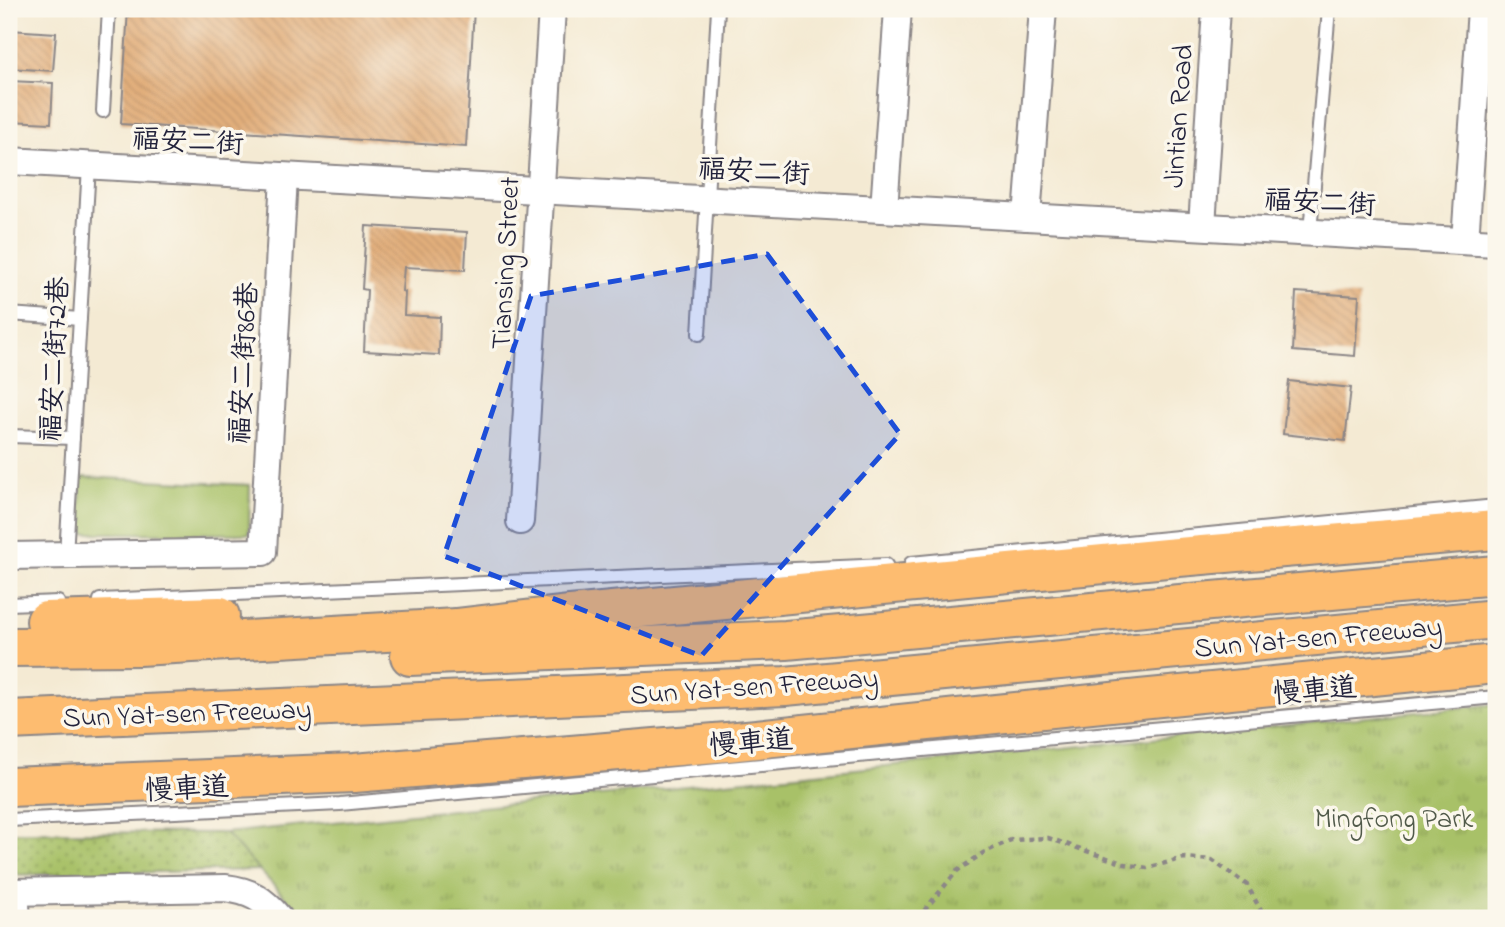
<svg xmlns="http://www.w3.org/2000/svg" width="1505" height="927" font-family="'Indie Flower','LXGW WenKai TC',sans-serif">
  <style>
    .grass { fill: url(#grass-dots); stroke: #657251; stroke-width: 2 }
    .park { fill: url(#park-tufts); stroke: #657251; stroke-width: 2 }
    .garden { fill: #a8c167; stroke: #657251; stroke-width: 2 }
    .building { fill: url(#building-back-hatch) }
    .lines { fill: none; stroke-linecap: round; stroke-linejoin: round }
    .service-casing { stroke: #8b8687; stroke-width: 16 }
    .minor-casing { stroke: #8b8687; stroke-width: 30 }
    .motorway-casing { stroke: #8b8687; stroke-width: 42 }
    .path { stroke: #8b8687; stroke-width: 4.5; stroke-dasharray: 5 5; stroke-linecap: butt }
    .service { stroke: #fff; stroke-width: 12 }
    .minor { stroke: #fff; stroke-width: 26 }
    .motorway { stroke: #fdbc70; stroke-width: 38 }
    .marked { fill: #1d4ed8; fill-opacity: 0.2; stroke: #1d4ed8; stroke-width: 5; stroke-dasharray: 14 9; stroke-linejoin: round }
    .labels { text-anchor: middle; stroke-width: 7; stroke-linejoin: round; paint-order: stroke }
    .street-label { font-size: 28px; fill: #22223b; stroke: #fbf7ec }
    .park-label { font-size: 28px; fill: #515a4a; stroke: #fbf7ec }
  </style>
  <defs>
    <pattern id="grass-dots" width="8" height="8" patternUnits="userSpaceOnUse" patternTransform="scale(1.75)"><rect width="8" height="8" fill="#a8c167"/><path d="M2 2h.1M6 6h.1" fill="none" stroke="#889c56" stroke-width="1.8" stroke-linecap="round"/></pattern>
    <pattern id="park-tufts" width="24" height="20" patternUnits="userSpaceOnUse" patternTransform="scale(1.75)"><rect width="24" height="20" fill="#a8c167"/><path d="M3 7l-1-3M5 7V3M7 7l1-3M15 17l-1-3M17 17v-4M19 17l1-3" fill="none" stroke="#889c56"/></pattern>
    <pattern id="building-back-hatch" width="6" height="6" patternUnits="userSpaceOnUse" patternTransform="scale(1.75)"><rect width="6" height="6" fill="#e2af7c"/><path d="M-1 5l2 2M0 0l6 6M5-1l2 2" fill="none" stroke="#c2966c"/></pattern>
  </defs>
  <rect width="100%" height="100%" fill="#fbf7ec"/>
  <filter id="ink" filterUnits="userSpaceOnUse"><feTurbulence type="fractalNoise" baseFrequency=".0143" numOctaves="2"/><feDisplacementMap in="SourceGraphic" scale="14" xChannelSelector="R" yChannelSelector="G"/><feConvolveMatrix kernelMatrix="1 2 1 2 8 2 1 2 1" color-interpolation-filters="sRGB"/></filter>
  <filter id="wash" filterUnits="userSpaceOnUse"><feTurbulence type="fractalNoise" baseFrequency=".00686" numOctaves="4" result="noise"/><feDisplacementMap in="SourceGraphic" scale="28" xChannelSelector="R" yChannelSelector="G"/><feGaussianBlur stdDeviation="1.57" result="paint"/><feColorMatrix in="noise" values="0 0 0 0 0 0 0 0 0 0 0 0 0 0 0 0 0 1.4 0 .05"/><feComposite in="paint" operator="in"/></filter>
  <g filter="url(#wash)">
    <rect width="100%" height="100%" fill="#f4ead3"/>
    <path class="grass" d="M9 832 225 833 260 870 9 875Z"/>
    <path class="park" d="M1496 704V918H304L225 833Z"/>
    <path class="garden" d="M81 477 250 485 249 534 79 533Z"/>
    <g id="blocks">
      <g class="building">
        <path d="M128 9H474L466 147 121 124Z"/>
        <path d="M9 30 56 33 53 71 9 68Z"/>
        <path d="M9 81 53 83 51 123 9 121Z"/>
        <path d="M366 226 467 232 465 270 404 267 402 291 405 292 404 315 440 317 439 355 364 351 367 290 362 289Z"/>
        <path d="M1296 292 1359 296 1355 356 1293 351Z"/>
        <path d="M1289 381 1351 388 1345 441 1283 434Z"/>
      </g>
    </g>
  </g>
  <g filter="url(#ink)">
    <use href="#blocks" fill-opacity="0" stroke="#8b8687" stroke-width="2"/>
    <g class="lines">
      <g class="service-casing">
        <g id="service">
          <path d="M103 111 109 9"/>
          <path d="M1310 232 1329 9"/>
          <path d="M9 314 80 319"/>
          <path d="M699 334 718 9"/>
          <path d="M9 436 73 438"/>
          <path d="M66 555 89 166"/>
          <path d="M911 563 1496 506"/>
          <path d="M100 600 886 565"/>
          <path d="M9 604 58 602"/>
          <path d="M9 820 340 804 1496 697"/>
        </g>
      </g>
      <g class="minor-casing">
        <g id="minor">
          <path d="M9 161 1496 243"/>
          <path d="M884 209 898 9"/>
          <path d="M1027 217 1043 9"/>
          <path d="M1202 226 1216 9"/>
          <path d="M1465 241 1481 9"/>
          <path d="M520 521 552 9"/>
          <path d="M9 556 263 552 284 177"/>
          <path d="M9 892 225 888C251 891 263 899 279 918"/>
          <path d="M15 892 17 918"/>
        </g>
      </g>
      <g class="motorway-casing">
        <g id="motorway">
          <path d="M46 621 220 616"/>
          <path d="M9 647 139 646 456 628 568 615 1167 558 1496 530"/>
          <path d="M410 656 786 640 1496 575"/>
          <path d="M9 720 785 686 1496 619"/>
          <path d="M9 787 354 773 727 742 1140 699 1496 664"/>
        </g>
      </g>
      <path class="path" d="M918 918 957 871 983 853 1011 840 1048 838 1125 864 1147 868 1184 858 1212 860 1247 885 1265 918"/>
      <use href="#service" class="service"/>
      <use href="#minor" class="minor"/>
      <use href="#motorway" class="motorway"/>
    </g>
  </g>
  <path class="marked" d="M767 254 900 434 701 656 444 556 531 296Z"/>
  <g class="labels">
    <g class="street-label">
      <text transform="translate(1177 116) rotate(-86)" y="10">Jintian Road</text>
      <text transform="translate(188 140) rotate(3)" y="10">福安二街</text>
      <text transform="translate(754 170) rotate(3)" y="10">福安二街</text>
      <text transform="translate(1320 201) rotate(3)" y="10">福安二街</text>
      <text transform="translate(504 263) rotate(-87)" y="10">Tiansing Street</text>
      <text transform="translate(53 359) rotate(-87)" y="10">福安二街72巷</text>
      <text transform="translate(242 363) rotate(-87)" y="10">福安二街86巷</text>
      <text transform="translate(1318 636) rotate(-5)" y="10">Sun Yat-sen Freeway</text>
      <text transform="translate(754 685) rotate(-4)" y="10">Sun Yat-sen Freeway</text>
      <text transform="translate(1315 689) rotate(-5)" y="10">慢車道</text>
      <text transform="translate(187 712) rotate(-2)" y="10">Sun Yat-sen Freeway</text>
      <text transform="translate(751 741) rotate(-5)" y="10">慢車道</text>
      <text transform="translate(187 787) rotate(-3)" y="10">慢車道</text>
    </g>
    <g class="park-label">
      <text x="1394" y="827">Mingfong Park</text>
    </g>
  </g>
  <rect width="1505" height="927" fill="none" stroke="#fbf7ec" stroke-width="35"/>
</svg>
